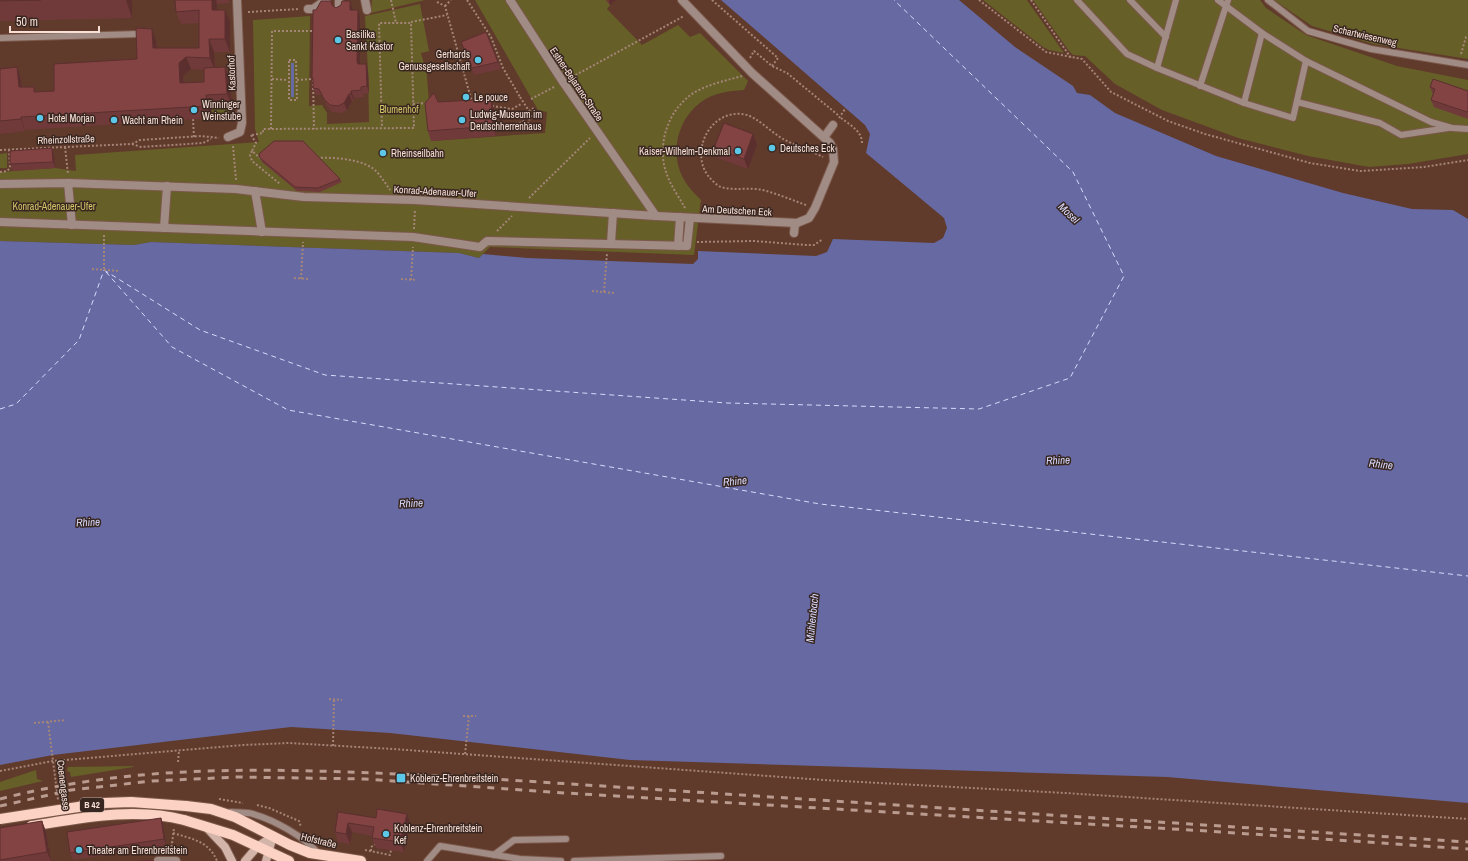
<svg xmlns="http://www.w3.org/2000/svg" width="1468" height="861" font-family="'Archivo Narrow',sans-serif">
  <style>
    .green { fill: #665f28 }
    .water { fill: #6769a2 }
    .lines { fill: none; stroke-linecap: round; stroke-linejoin: round }
    .ferry { stroke: #d7dafc; stroke-width: 1; stroke-dasharray: 5 4; stroke-linecap: butt }
    .service-casing { stroke: #7b584a; stroke-width: 8 }
    .pedestrian-casing { stroke: #7b584a; stroke-width: 10 }
    .minor-casing { stroke: #7b584a; stroke-width: 10 }
    .secondary-casing { stroke: #7b584a; stroke-width: 10 }
    .primary-casing { stroke: #7b584a; stroke-width: 12 }
    .path { stroke: #a48578; stroke-width: 2; stroke-dasharray: 2 2; stroke-linecap: butt }
    .service { stroke: #a08c85; stroke-width: 6 }
    .pedestrian { stroke: #a08c85; stroke-width: 8 }
    .minor { stroke: #a08c85; stroke-width: 8 }
    .secondary { stroke: #d3b4a8; stroke-width: 8 }
    .primary { stroke: #fbd2c3; stroke-width: 10 }
    .rail { stroke: #b99b8f; stroke-width: 3; stroke-dasharray: 7 7; stroke-linecap: butt }
    .primary-bridge-casing { stroke: #7b584a; stroke-width: 12; stroke-linecap: butt }
    .path-bridge { stroke: #a48578; stroke-width: 2; stroke-dasharray: 2 2; stroke-linecap: butt }
    .primary-bridge { stroke: #fbd2c3; stroke-width: 10 }
    .wall { fill: #713a3a; fill-rule: evenodd }
    .shaded-wall { fill: #5c2f2f }
    .building { fill: #834343; stroke: #5c2f2f }
    .poi-dot { fill: #5dc7e8; stroke: #382620; stroke-width: 1.5 }
    .labels { text-anchor: middle; stroke-width: 3; stroke-linejoin: round; paint-order: stroke }
    .shield { fill: #382620; stroke: #bea89f; stroke-width: 1 }
    .shield-label { font-size: 9px; font-weight: bold; fill: #f8e0d6 }
    .poi-label { font-size: 10px; fill: #f8e0d6; stroke: #382620; text-anchor: start }
    .street-label { font-size: 10px; fill: #f8e0d6; stroke: #382620 }
    .park-label { font-size: 10px; fill: #d4c768; stroke: #382620 }
    .water-label { font-size: 11px; font-style: italic; fill: #d7dafc; stroke: #382620 }
  </style>
  <rect width="100%" height="100%" fill="#603a2b"/>
  <g class="green">
    <path d="M372 0H425L371 13Z"/>
    <path d="M475 0H606L610 5 607 9 642 45 678 25 690 37 700 33 748 81 744 90C729 91 713 93 701 102 678 119 670 151 682 176 687 186 694 193 701 200L694 255 490 247 479 258 459 253 151 242 134 245 0 241V172L55 168 76 171 75 155 259 142 255 129 253 20 310 16 309 106 322 105 327 113V124L369 122 368 71 365 16 420 4 429 51 421 53 424 64H426L432 141 545 133 547 112 538 110Z"/>
    <path d="M983 0H1027L1064 53 1049 50 1043 47Z"/>
    <path d="M1033 0H1260L1266 8 1306 35 1397 66 1468 80V154L1408 164 1369 167 1308 156 1238 138 1162 110 1115 84 1085 56 1073 55 1069 51Z"/>
    <path d="M1274 0H1468V59L1373 44 1312 26Z"/>
    <path d="M232 107 226 117 212 118 211 108Z"/>
    <path d="M7 153V168H0V154Z"/>
    <path d="M133 766V767L71 777 70 772 67 771 68 767Z"/>
    <path d="M36 770 37 779 43 781 0 791V782Z"/>
  </g>
  <g class="water">
    <path d="M721 0H959L1015 47 1073 86 1077 93 1090 95 1115 113 1216 156 1343 193 1412 209 1453 210 1468 219V803L1167 777 630 760 390 733 291 727 53 755 0 765V241L134 245 151 242 459 253 479 258 483 254 527 258 693 264 698 259V251L816 256 827 252 833 239 934 243 943 238 947 228 944 218 866 153 870 134 865 125Z"/>
    <rect x="291" y="63" width="3" height="34"/>
  </g>
  <g class="lines">
    <g class="ferry">
      <path d="M104 270 200 330 325 375 727 403 979 409 1070 378 1124 276 1073 172 894 0"/>
      <path d="M106 272 172 347 288 410 820 504 1468 576"/>
      <path d="M0 409 16 404 79 340 104 270"/>
    </g>
    <g class="service-casing">
      <g id="service">
        <path d="M1077 0 1127 54 1157 68 1244 103 1293 118 1306 61"/>
        <path d="M1130 0 1166 37"/>
        <path d="M1218 0 1262 33 1306 61 1431 122 1452 128 1468 129"/>
        <path d="M1268 0 1308 31 1371 49 1468 65"/>
        <path d="M0 38 139 34"/>
        <path d="M1157 68 1176 0"/>
        <path d="M1200 86 1228 0"/>
        <path d="M1297 102 1380 123 1401 135 1448 128"/>
        <path d="M1244 103 1262 33"/>
        <path d="M231 812C238 813 247 812 253 814 275 820 304 837 318 853"/>
        <path d="M494 855 514 840 566 839"/>
        <path d="M658 858 721 856"/>
        <path d="M427 861 440 846 520 859 561 861"/>
        <path d="M574 861 658 858V861"/>
      </g>
    </g>
    <g class="pedestrian-casing">
      <g id="pedestrian">
        <path d="M365 0 367 10"/>
        <path d="M510 0 563 82 656 216"/>
        <path d="M308 9H313L326 0"/>
        <path d="M339 9V0"/>
        <path d="M825 136 833 125"/>
        <path d="M68 183 72 225"/>
        <path d="M0 184 68 183 236 189 304 197 415 200 656 216 797 223 809 218 815 208 834 162 833 149 830 143 752 73 682 0"/>
        <path d="M255 191 262 232"/>
        <path d="M0 222 413 237 480 247 487 241 687 246 690 218"/>
        <path d="M164 228 167 186"/>
        <path d="M794 233 795 223"/>
        <path d="M611 243 613 213"/>
        <path d="M678 246 680 217"/>
      </g>
    </g>
    <g class="minor-casing">
      <g id="minor">
        <path d="M228 137 240 132 242 123 237 0"/>
        <path d="M158 861H176"/>
      </g>
    </g>
    <g class="secondary-casing">
      <g id="secondary">
        <path d="M206 827 225 847 232 861"/>
        <path d="M245 861 257 847 273 836"/>
        <path d="M266 861 273 836"/>
      </g>
    </g>
    <g class="primary-casing">
      <g id="primary">
        <path d="M186 806 211 809 235 817 290 845 310 853 361 861"/>
        <path d="M184 820 233 835 289 861"/>
      </g>
    </g>
    <g class="path">
      <path d="M391 0 396 23"/>
      <path d="M467 0 491 37 503 68 520 97"/>
      <path d="M712 0 778 58 772 66"/>
      <path d="M979 0 1046 52 1082 59 1111 92 1168 121 1205 134 1310 163 1360 171 1424 167 1468 160"/>
      <path d="M1031 0 1071 58"/>
      <path d="M437 2 445 6 472 102"/>
      <path d="M445 6 451 0"/>
      <path d="M248 12 299 9"/>
      <path d="M411 22 447 15"/>
      <path d="M1461 54 1466 37 1468 36"/>
      <path d="M750 58 754 51 772 66 787 73 838 115"/>
      <path d="M289 60H296L297 100H289Z"/>
      <path d="M572 77 684 16"/>
      <path d="M272 79 288 80"/>
      <path d="M297 80 313 79"/>
      <path d="M313 80 314 129"/>
      <path d="M531 99 554 87"/>
      <path d="M413 104 428 103"/>
      <path d="M492 106 512 109 521 104"/>
      <path d="M839 118 845 109"/>
      <path d="M841 118C850 125 862 131 862 143"/>
      <path d="M193 119 194 137"/>
      <path d="M271 129 272 31H313"/>
      <path d="M496 129 523 122 529 111 534 108 536 113C529 117 527 122 529 130L521 131 520 124"/>
      <path d="M251 135 256 143 252 151 260 158"/>
      <path d="M252 135 263 133V129L414 128 411 23H379L382 127"/>
      <path d="M132 144 141 147 203 143 211 139"/>
      <path d="M233 146 236 180"/>
      <path d="M65 147 68 174"/>
      <path d="M0 150 132 144 140 140 201 136 219 138"/>
      <path d="M252 151 250 155 252 161 280 184"/>
      <path d="M317 158C334 157 365 159 377 172 382 178 386 184 390 190"/>
      <path d="M0 172 7 171 10 168 9 149"/>
      <path d="M529 198 590 138"/>
      <path d="M806 205C792 200 778 194 763 190 750 187 734 191 721 187 716 185 712 180 709 177 688 151 712 106 747 115 758 118 773 134 785 140 797 146 811 151 823 157"/>
      <path d="M685 208C679 197 670 185 666 172 656 142 670 103 701 89 714 83 728 80 742 76"/>
      <path d="M414 229 415 209"/>
      <path d="M497 231 512 216"/>
      <path d="M104 235V270"/>
      <path d="M697 242 754 241 806 245H814L823 239"/>
      <path d="M92 269 120 271"/>
      <path d="M294 278 309 279"/>
      <path d="M301 279 303 242"/>
      <path d="M401 279 417 280"/>
      <path d="M411 280 413 247"/>
      <path d="M592 291 614 293"/>
      <path d="M604 292 607 253"/>
      <path d="M329 699 342 700"/>
      <path d="M463 716H476"/>
      <path d="M48 722 58 800"/>
      <path d="M34 723 66 720"/>
      <path d="M333 746 334 699"/>
      <path d="M465 754 469 716"/>
      <path d="M178 762 179 751"/>
      <path d="M0 771 53 761 243 745 289 743 393 749 824 780 1065 793 1468 819"/>
      <path d="M219 799 243 803"/>
      <path d="M257 805 269 808 299 821 301 827"/>
      <path d="M173 833C192 839 209 841 217 861"/>
      <path d="M365 850 390 855 391 850"/>
      <path d="M171 851 174 828"/>
      <path d="M371 851V847L376 844"/>
    </g>
    <use href="#service" class="service"/>
    <use href="#pedestrian" class="pedestrian"/>
    <use href="#minor" class="minor"/>
    <use href="#secondary" class="secondary"/>
    <use href="#primary" class="primary"/>
    <g class="rail">
      <path d="M0 799C151 760 293 770 447 776L1468 842"/>
      <path d="M0 806 71 790 152 781 237 777 365 779 565 793 1207 831 1468 849"/>
    </g>
    <g class="primary-bridge-casing">
      <g id="primary-bridge">
        <path d="M0 819 104 803 131 802 186 806"/>
        <path d="M31 826C82 818 134 807 184 820"/>
      </g>
    </g>
    <path class="path-bridge" d="M520 97 529 111"/>
    <use href="#primary-bridge" class="primary-bridge"/>
  </g>
  <g class="wall">
    <path d="M0 0H132V18L0 21Z"/>
    <path d="M175 0H229V3L217 4V10L230 22V52H214L215 67H225L230 80 232 106 211 108 212 118 25 130V131L0 134V69L17 67 21 80 22 87 36 92 54 91 137 59 156 41 157 48H199V23L181 24 176 12ZM191 69 204 70V82L184 83 183 76Z"/>
    <path d="M606 0H616L610 5Z"/>
    <path d="M350 1 352 10H358L360 17V64L368 71 369 93 363 94 364 97 354 98V101H352L347 110 341 113 332 112 327 106 322 95H316L313 88V83L312 78 316 10 333 6 336 8Z"/>
    <path d="M486 32 501 69 474 75 461 42Z"/>
    <path d="M1430 87 1468 91V119L1434 107 1431 100 1433 95V94Z"/>
    <path d="M438 102 494 109 496 136 431 141 428 131Z"/>
    <path d="M753 134 757 145 748 169 718 158 714 148Z"/>
    <path d="M54 155 55 168 13 171 10 164Z"/>
    <path d="M260 158 340 179 342 182 320 192 297 191 262 162Z"/>
    <path d="M338 812 410 824 404 852 376 848 372 838V836L352 832 350 844 338 842 335 832Z"/>
    <path d="M161 818 163 825 166 846 73 860 70 853Z"/>
    <path d="M42 821 46 832 51 861H0V828Z"/>
  </g>
  <g class="shaded-wall">
    <path d="M126 0H132V18Z"/>
    <path d="M212 0H216L217 4V22L212 10Z"/>
    <path d="M609 0H616L610 5Z"/>
    <path d="M350 1 352 8 353 17 350 10Z"/>
    <path d="M225 10 230 22V52L225 39Z"/>
    <path d="M358 10 360 17V68L357 61Z"/>
    <path d="M152 29 156 41 158 61 153 48Z"/>
    <path d="M209 39 214 52 215 71 210 58Z"/>
    <path d="M186 57 191 69 183 76 185 96 180 83 179 63Z"/>
    <path d="M366 64 368 71 369 93 367 86Z"/>
    <path d="M17 67 21 80 23 100 19 87Z"/>
    <path d="M225 67 230 80 232 106 227 94Z"/>
    <path d="M351 91 354 98V101L351 94Z"/>
    <path d="M349 94 352 101 347 110 344 103Z"/>
    <path d="M206 95 211 108 212 118 207 106Z"/>
    <path d="M491 99 494 109 496 136 493 126Z"/>
    <path d="M21 117 25 130V131L21 119Z"/>
    <path d="M753 134 757 145 748 169 744 159Z"/>
    <path d="M52 148 54 155 55 168 53 162Z"/>
    <path d="M407 814 410 824 404 852 400 842Z"/>
    <path d="M161 818 163 825 166 846 164 839Z"/>
    <path d="M42 821 46 832 51 861 47 852Z"/>
    <path d="M348 823 352 832 350 844 346 834Z"/>
  </g>
  <g class="building">
    <path d="M0 0H41L0 1Z"/>
    <path d="M175 0H212V10H225V39H209L210 58 186 57 179 63 180 83 204 82V68L225 67 227 94 206 95 207 106 21 117V119L0 121V69L17 67 19 87H34V92L54 91V64L137 59 136 28 152 29 153 48H199V10L176 12Z"/>
    <path d="M321 1H331L332 5 336 8 341 5 342 1H350V10H358L357 61 358 64H366L367 86 361 87V90L351 91V94H349L344 103 338 106 330 105 324 99 319 89 313 88V78H312L313 10H316Z"/>
    <path d="M486 32 498 62 472 68 461 42Z"/>
    <path d="M1433 79 1468 91V110L1467 112 1431 100 1435 89 1430 87Z"/>
    <path d="M434 93 438 102 491 99 493 126 428 131 425 103Z"/>
    <path d="M724 123 753 134 744 159 714 148Z"/>
    <path d="M274 141H303L340 179 318 188 295 187 260 158 259 154Z"/>
    <path d="M52 148 53 162 10 164V151Z"/>
    <path d="M377 809 407 814 400 842 372 838 374 827 348 823 346 834 335 832 338 812 376 818Z"/>
    <path d="M161 818 164 839 70 853 67 832Z"/>
    <path d="M42 821 47 852 0 860V828Z"/>
    <path d="M146 860 154 861H141Z"/>
  </g>
  <g class="poi-dot">
    <circle cx="338" cy="40" r="4"/>
    <circle cx="478" cy="60" r="4"/>
    <circle cx="466" cy="97" r="4"/>
    <circle cx="194" cy="110" r="4"/>
    <circle cx="40" cy="118" r="4"/>
    <circle cx="114" cy="120" r="4"/>
    <circle cx="462" cy="120" r="4"/>
    <circle cx="772" cy="148" r="4"/>
    <circle cx="738" cy="151" r="4"/>
    <circle cx="383" cy="153" r="4"/>
    <rect x="396" y="773" width="10" height="10" rx="2"/>
    <circle cx="386" cy="834" r="4"/>
    <circle cx="79" cy="850" r="4"/>
  </g>
  <g class="labels">
    <rect class="shield" x="80" y="798" width="24" height="14" rx="3"/>
    <g class="shield-label">
      <text x="92" y="808">B 42</text>
    </g>
    <g class="poi-label">
      <text x="346" y="38">Basilika<tspan x="346" dy="12">Sankt Kastor</tspan></text>
      <text x="470" y="58" text-anchor="end">Gerhards<tspan x="470" dy="12">Genussgesellschaft</tspan></text>
      <text x="474" y="101">Le pouce</text>
      <text x="202" y="108">Winninger<tspan x="202" dy="12">Weinstube</tspan></text>
      <text x="470" y="118">Ludwig-Museum im<tspan x="470" dy="12">Deutschherrenhaus</tspan></text>
      <text x="48" y="122">Hotel Morjan</text>
      <text x="122" y="124">Wacht am Rhein</text>
      <text x="780" y="152">Deutsches Eck</text>
      <text x="730" y="155" text-anchor="end">Kaiser-Wilhelm-Denkmal</text>
      <text x="391" y="157">Rheinseilbahn</text>
      <text x="410" y="782">Koblenz-Ehrenbreitstein</text>
      <text x="394" y="832">Koblenz-Ehrenbreitstein<tspan x="394" dy="12">Kef</tspan></text>
      <text x="87" y="854">Theater am Ehrenbreitstein</text>
    </g>
    <g class="street-label">
      <text transform="translate(1365 35) rotate(13)" y="4">Schartwiesenweg</text>
      <text transform="translate(231 73) rotate(-92)" y="4">Kastorhof</text>
      <text transform="translate(577 84) rotate(56)" y="4">Esther-Bejarano-Straße</text>
      <text transform="translate(66 139) rotate(-2)" y="4">Rheinzollstraße</text>
      <text transform="translate(435 191) rotate(3)" y="4">Konrad-Adenauer-Ufer</text>
      <text transform="translate(737 210) rotate(3)" y="4">Am Deutschen Eck</text>
      <text transform="translate(64 785) rotate(83)" y="4">Coenengasse</text>
      <text transform="translate(319 840) rotate(14)" y="4">Hofstraße</text>
    </g>
    <g class="park-label">
      <text x="399" y="113">Blumenhof</text>
      <text x="54" y="210">Konrad-Adenauer-Ufer</text>
    </g>
    <g class="water-label">
      <text transform="translate(1069 213) rotate(44)" y="4">Mosel</text>
      <text transform="translate(1058 460) rotate(-3)" y="4">Rhine</text>
      <text transform="translate(1381 464) rotate(7)" y="4">Rhine</text>
      <text transform="translate(735 481) rotate(-5)" y="4">Rhine</text>
      <text transform="translate(411 503) rotate(-3)" y="4">Rhine</text>
      <text transform="translate(88 522) rotate(-3)" y="4">Rhine</text>
      <text transform="translate(812 618) rotate(-84)" y="4">Mühlenbach</text>
    </g>
  </g>
  <path d="M10 26v6h89v-6" fill="none" stroke="#f8e0d6" stroke-width="2"/>
  <text x="16" y="26" font-size="12" fill="#f8e0d6" stroke="#382620" stroke-width="3" paint-order="stroke">50 m</text>
</svg>
